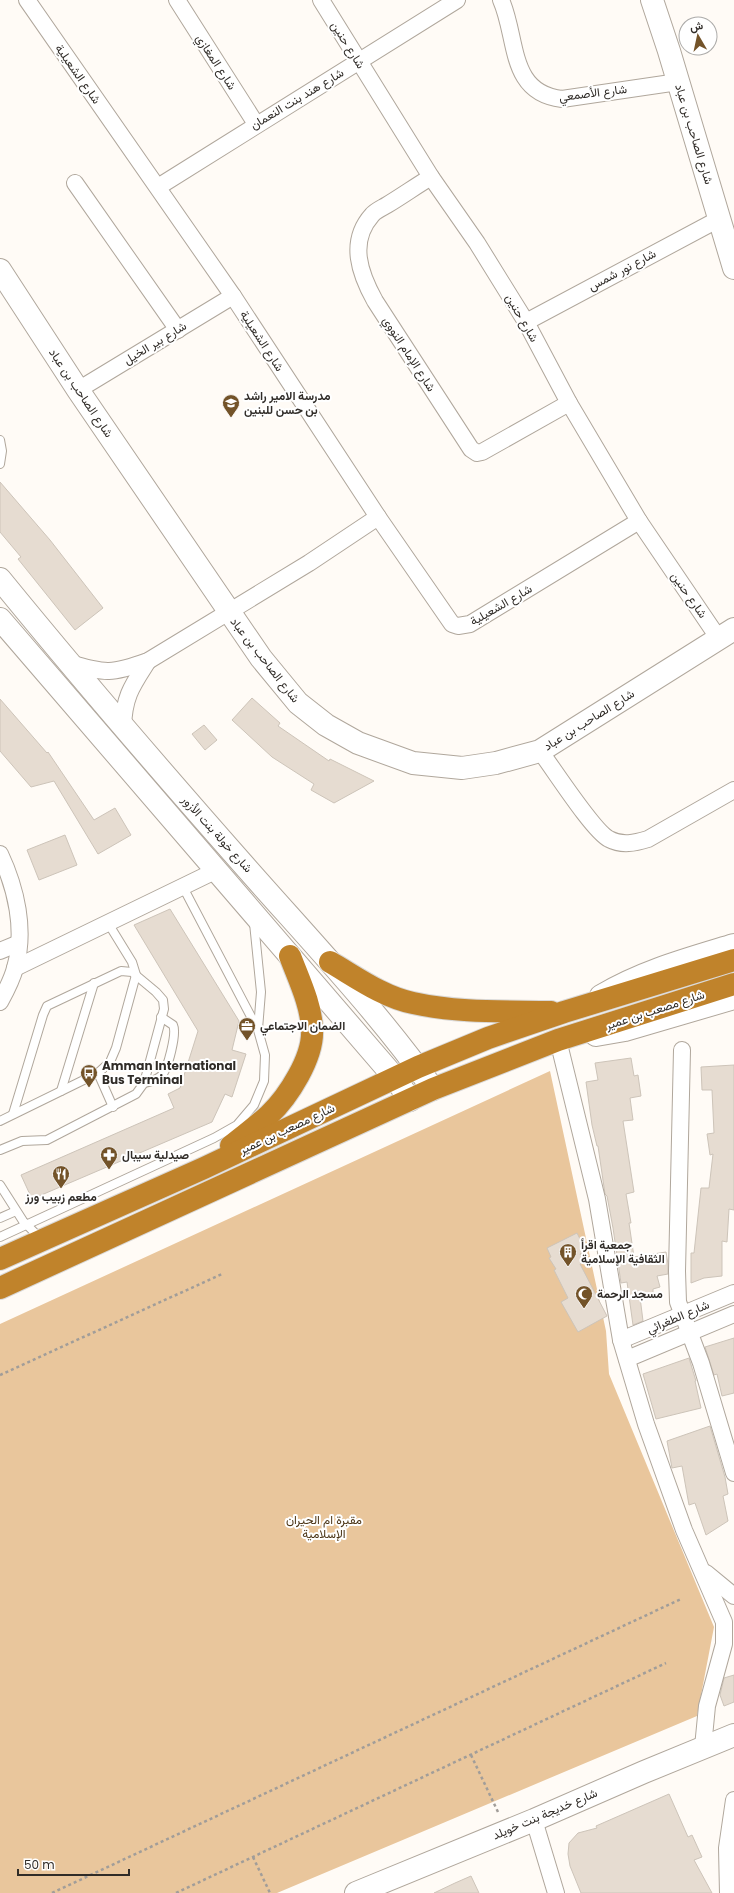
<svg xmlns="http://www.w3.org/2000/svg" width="734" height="1893" font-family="Poppins,Vazirmatn,sans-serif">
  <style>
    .green { fill: #e9c69c }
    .building { fill: #e6dcd1; stroke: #cdc4b9 }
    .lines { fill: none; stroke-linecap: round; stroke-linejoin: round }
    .lane-casing { stroke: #b0a79c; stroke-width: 10 }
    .street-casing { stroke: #b0a79c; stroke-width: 18 }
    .secondary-casing { stroke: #b0a79c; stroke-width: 24 }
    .highway-casing { stroke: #dad9d8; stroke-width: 24 }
    .path { stroke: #a19d99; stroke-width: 2.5; stroke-dasharray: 3 3; stroke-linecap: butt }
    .lane { stroke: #fff; stroke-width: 8 }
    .street { stroke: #fff; stroke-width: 16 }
    .secondary { stroke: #fff; stroke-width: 22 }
    .highway { stroke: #c0832b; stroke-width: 22 }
    .labels { text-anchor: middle; stroke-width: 4; stroke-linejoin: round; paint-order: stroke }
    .street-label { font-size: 12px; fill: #302c28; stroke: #fff }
    .poi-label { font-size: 12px; font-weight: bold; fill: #302c28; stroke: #fff; text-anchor: start }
    .park-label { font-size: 12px; fill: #4a3314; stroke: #fff }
  </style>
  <rect width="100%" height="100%" fill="#fffbf6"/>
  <path class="green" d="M550 1071 606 1331 609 1374 714 1627 697 1716 277 1893H0V1324Z"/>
  <g class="building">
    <path d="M0 482 50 540 103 608 75 630 18 559 21 557 0 532Z"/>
    <path d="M252 698 280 723 278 726 329 761 330 759 374 781 334 803 311 790 314 784 272 757 232 720Z"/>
    <path d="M0 699 47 753 48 752 94 820 115 808 131 835 98 854 54 781 31 787 0 751Z"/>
    <path d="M204 725 217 740 205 750 192 734Z"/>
    <path d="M65 835 77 865 39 880 27 850Z"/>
    <path d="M170 909 239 1021 232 1050 246 1054 232 1097 225 1094 212 1122 32 1199 21 1175 174 1108 168 1094 180 1088 198 1031 134 925Z"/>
    <path d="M631 1058 634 1076 638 1075 641 1096 630 1098 633 1120 623 1121 634 1192 626 1194 631 1223H629L634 1257 666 1252 668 1264V1274L657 1276 660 1287 653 1289V1295L640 1297 643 1321 633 1325 627 1282 621 1283 613 1228 607 1196 605 1194 598 1146H597L592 1125 586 1082 598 1080 595 1063Z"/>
    <path d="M734 1065V1210L729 1209 727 1242 722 1241V1276L704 1278 691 1283V1253H694L701 1188H709L713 1154 710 1155 707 1134 714 1133 712 1090H702L701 1067Z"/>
    <path d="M577 1233 586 1251 580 1254 584 1262 580 1264 607 1316 578 1332 561 1302 568 1298 554 1270 556 1269 549 1258 551 1257 547 1248Z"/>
    <path d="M734 1338V1393L722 1396 717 1374 714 1375 705 1347Z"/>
    <path d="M689 1358 696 1381H695L701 1408 656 1419 643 1374Z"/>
    <path d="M710 1426 725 1477 728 1494 723 1496 728 1521 706 1535 695 1503 689 1505 682 1466 672 1468 667 1441Z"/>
    <path d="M734 1675V1702L724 1706 720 1695 724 1678Z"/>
    <path d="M669 1794 688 1837 692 1835 702 1857 694 1860 712 1893H581L570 1866 568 1854 569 1843 578 1833 597 1828 596 1826Z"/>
    <path d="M471 1876 479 1893H434L455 1883Z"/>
  </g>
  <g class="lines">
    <g class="lane-casing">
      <g id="lane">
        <path d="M0 440 2 451 0 464"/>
        <path d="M254 923 261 992 258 1029"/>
        <path d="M98 1073 113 1107"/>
        <path d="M144 1083C150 1082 156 1080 161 1076 168 1070 177 1033 173 1025L161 1017"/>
        <path d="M61 1091 94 983"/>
        <path d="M0 1121 98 1073 110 1062 116 1048 136 975 132 962 108 923"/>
        <path d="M0 1150 22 1141 47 1140 136 1094 144 1083 164 1009 163 1000 156 992 132 972 121 971 47 1006 43 1015 13 1114"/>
        <path d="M0 1185 23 1221 41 1239"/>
        <path d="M0 1218 16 1211"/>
        <path d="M0 1237 214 1138 237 1125 254 1105 264 1081 265 1055 258 1030 183 887"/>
      </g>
    </g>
    <g class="street-casing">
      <g id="street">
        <path d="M27 0 233 296 378 517 452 624 458 626 470 624 639 521"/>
        <path d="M177 0 256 124"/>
        <path d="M321 0 431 177 477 243 526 322 569 403 639 521 719 639"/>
        <path d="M501 0C518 38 508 93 562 99L678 82"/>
        <path d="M431 177C416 186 402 196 387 205 382 208 375 211 372 215 348 242 360 274 375 301L471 449 477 453 482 452 569 403"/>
        <path d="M75 183 178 330"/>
        <path d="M158 187 457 0"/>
        <path d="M526 322 719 219"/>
        <path d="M78 390 233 296"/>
        <path d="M69 663C106 674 112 674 148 661L309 563 378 517"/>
        <path d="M123 727C124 696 132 686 148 661"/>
        <path d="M540 751C553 768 593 831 609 839 622 846 635 843 648 839L734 790"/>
        <path d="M0 854C16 888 26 930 15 968 12 980 6 991 0 1002"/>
        <path d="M0 951 19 943"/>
        <path d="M15 968 215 871"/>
        <path d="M558 1040 597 1199 621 1340 646 1424 684 1530 724 1622V1644L707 1706 703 1747"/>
        <path d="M682 1050 677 1271 678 1302 701 1363 734 1473"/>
        <path d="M621 1340 734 1293"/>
        <path d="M627 1359 734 1314"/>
        <path d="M706 1573 734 1596"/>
        <path d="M534 1820 556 1893"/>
        <path d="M728 1893 727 1848 734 1800"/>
      </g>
    </g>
    <g class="secondary-casing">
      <g id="secondary">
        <path d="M652 0 669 51 734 268"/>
        <path d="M0 270 78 390 261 658 298 703 326 725 358 743 413 763 462 768 496 763 540 751 734 629"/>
        <path d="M0 579C79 676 160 770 242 863 307 937 376 1009 433 1089"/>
        <path d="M0 619 395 1078 410 1100"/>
        <path d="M601 996C643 971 688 959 734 945"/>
        <path d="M596 1035 625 1030 734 998"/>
        <path d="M356 1893 534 1820 644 1772 734 1735"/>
      </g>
    </g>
    <g class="highway-casing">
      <g id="highway">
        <path d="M330 962C356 977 383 997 413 1003 458 1013 505 1011 551 1012"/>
        <path d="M231 1146C243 1136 257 1126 269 1115 288 1097 314 1057 312 1029 311 1004 299 980 290 956"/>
        <path d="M0 1259 204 1168 418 1067 488 1038 564 1012 734 960"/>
        <path d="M0 1288 433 1089 558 1040 734 984"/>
      </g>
    </g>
    <g class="path">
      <path d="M0 1375 222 1274"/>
      <path d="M471 1755 498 1812"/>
      <path d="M253 1857 270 1893"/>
      <path d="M52 1893 681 1599"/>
      <path d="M176 1893 666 1663"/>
    </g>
    <use href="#lane" class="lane"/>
    <use href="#street" class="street"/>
    <use href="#secondary" class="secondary"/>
    <use href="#highway" class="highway"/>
  </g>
  <defs>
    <g id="school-pin" transform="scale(0.9)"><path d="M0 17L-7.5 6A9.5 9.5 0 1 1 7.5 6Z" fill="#735329" stroke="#fff"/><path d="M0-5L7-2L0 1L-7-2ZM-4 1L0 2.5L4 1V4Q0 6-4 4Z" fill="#fff"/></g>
    <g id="office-pin" transform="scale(0.9)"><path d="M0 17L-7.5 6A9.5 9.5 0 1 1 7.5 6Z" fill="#735329" stroke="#fff"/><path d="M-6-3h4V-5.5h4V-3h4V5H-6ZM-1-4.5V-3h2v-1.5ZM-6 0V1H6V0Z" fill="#fff"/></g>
    <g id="bus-pin" transform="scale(0.9)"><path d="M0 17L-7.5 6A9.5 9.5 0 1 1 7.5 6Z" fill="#735329" stroke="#fff"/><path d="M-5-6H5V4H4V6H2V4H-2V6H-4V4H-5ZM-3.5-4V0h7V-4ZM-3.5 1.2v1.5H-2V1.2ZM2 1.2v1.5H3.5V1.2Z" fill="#fff"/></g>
    <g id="pharmacy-pin" transform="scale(0.9)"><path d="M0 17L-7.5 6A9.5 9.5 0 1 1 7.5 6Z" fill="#735329" stroke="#fff"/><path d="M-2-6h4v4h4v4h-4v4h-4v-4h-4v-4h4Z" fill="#fff"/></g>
    <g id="restaurant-pin" transform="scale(0.9)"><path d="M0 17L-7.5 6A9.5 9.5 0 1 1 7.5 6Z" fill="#735329" stroke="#fff"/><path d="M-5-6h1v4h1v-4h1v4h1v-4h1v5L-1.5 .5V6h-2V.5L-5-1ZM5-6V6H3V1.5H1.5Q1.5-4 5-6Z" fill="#fff"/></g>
    <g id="building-pin" transform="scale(0.9)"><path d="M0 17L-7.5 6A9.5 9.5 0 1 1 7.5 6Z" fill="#735329" stroke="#fff"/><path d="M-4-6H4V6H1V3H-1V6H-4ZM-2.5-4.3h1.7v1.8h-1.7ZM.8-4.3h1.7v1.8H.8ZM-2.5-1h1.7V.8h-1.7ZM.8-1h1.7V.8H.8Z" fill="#fff"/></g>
    <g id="mosque-pin" transform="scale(0.9)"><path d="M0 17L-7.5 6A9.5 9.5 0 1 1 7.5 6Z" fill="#735329" stroke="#fff"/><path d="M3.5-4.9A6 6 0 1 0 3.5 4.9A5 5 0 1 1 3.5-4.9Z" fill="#fff"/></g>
  </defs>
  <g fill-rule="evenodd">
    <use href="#school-pin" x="231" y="403"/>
    <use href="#office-pin" x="247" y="1026"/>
    <use href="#bus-pin" x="89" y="1073"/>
    <use href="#pharmacy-pin" x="109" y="1155"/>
    <use href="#restaurant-pin" x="61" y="1174"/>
    <use href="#building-pin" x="568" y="1252"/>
    <use href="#mosque-pin" x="584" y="1294"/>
  </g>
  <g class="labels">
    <g class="street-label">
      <text transform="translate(348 45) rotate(58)" y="4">شارع حنين</text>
      <text transform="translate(216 62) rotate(57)" y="4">شارع المغازي</text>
      <text transform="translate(78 74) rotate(55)" y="4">شارع الشعيلية</text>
      <text transform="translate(593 93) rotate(-7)" y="4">شارع الأصمعي</text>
      <text transform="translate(297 99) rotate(-31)" y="4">شارع هند بنت النعمان</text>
      <text transform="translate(694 134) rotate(73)" y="4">شارع الصاحب بن عباد</text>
      <text transform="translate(622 270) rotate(-28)" y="4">شارع نور شمس</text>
      <text transform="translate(522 318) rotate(60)" y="4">شارع حنين</text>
      <text transform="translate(262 341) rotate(57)" y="4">شارع الشعيلية</text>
      <text transform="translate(155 343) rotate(-31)" y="4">شارع بير الخيل</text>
      <text transform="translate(409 354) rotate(57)" y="4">شارع الإمام النووي</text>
      <text transform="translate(81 393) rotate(56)" y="4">شارع الصاحب بن عباد</text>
      <text transform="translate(689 595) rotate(55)" y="4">شارع حنين</text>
      <text transform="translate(501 605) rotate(-30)" y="4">شارع الشعيلية</text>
      <text transform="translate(265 660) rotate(52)" y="4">شارع الصاحب بن عباد</text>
      <text transform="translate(589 720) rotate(-32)" y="4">شارع الصاحب بن عباد</text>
      <text transform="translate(217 834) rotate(48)" y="4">شارع خولة بنت الأزور</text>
      <text transform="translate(655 1010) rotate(-18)" y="4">شارع مصعب بن عمير</text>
      <text transform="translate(287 1129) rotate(-25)" y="4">شارع مصعب بن عمير</text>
      <text transform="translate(678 1317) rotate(-23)" y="4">شارع الطغرائي</text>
      <text transform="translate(545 1814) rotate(-23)" y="4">شارع خديجة بنت خويلد</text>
    </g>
    <g class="poi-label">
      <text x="244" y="400">مدرسة الامير راشد<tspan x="244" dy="14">بن حسن للبنين</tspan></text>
      <text x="260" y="1030">الضمان الاجتماعي</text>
      <text x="102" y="1070">Amman International<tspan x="102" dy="14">Bus Terminal</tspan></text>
      <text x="122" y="1159">صيدلية سيبال</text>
      <text x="61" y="1201" text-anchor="middle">مطعم زبيب ورز</text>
      <text x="581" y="1249">جمعية اقرأ<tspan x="581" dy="14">الثقافية الإسلامية</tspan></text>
      <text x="597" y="1298">مسجد الرحمة</text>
    </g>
    <g class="park-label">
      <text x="324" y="1524">مقبرة ام الحيران<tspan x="324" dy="14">الإسلامية</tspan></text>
    </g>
  </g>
  <g transform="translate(698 36) rotate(351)"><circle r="19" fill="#ffffff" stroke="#acaba9"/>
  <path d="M0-3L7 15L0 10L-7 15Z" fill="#735329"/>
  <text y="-6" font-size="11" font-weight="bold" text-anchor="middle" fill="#302c28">ش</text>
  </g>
  <path d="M18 1869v6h111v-6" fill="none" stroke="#302c28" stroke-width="2"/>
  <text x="24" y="1869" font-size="12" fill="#302c28" stroke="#ffffff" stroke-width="3" paint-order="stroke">50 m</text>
</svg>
